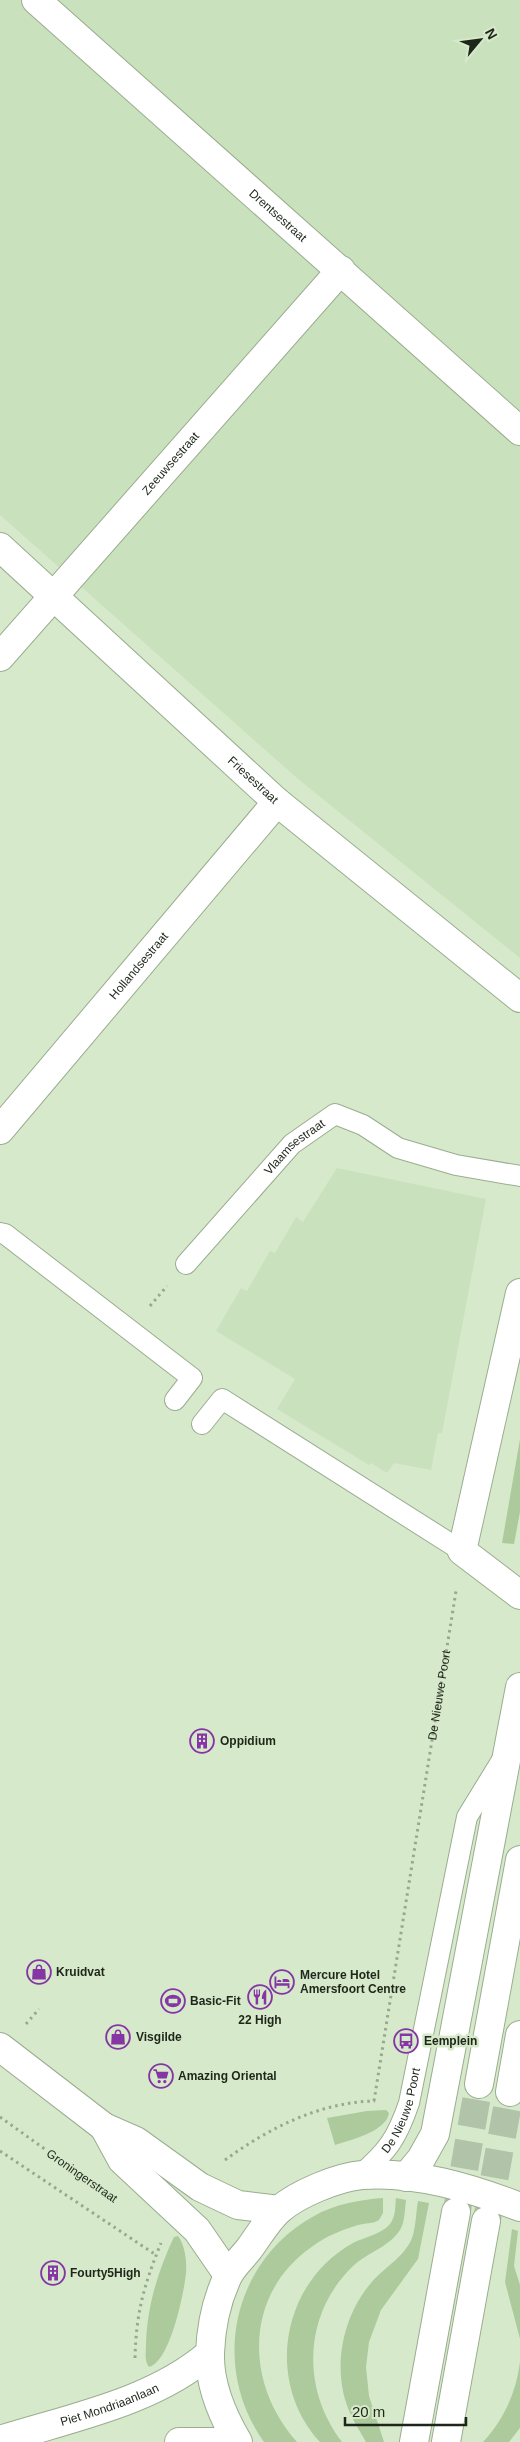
<svg xmlns="http://www.w3.org/2000/svg" width="520" height="2442" font-family="Arial,sans-serif">
  <style>
    .built { fill: #c9e1bc }
    .green { fill: #acca9c }
    .lines { fill: none; stroke-linecap: round; stroke-linejoin: round }
    .secondary-tunnel { stroke: #b1c3a8; stroke-width: 28; stroke-dasharray: 28 14; stroke-linecap: butt }
    .lane-casing { stroke: #9aad90; stroke-width: 22 }
    .street-casing { stroke: #9aad90; stroke-width: 30 }
    .secondary-casing { stroke: #9aad90; stroke-width: 30 }
    .path { stroke: #98a88f; stroke-width: 3; stroke-dasharray: 2.5 4; stroke-linecap: butt }
    .lane { stroke: #fff; stroke-width: 20 }
    .street { stroke: #fff; stroke-width: 28 }
    .secondary { stroke: #fff; stroke-width: 28 }
    .labels { text-anchor: middle; stroke-width: 5; stroke-linejoin: round; paint-order: stroke }
    .street-label { font-size: 12px; fill: #1e261a; stroke: #d6eacb }
    .poi-label { font-size: 12px; font-weight: bold; fill: #1e261a; stroke: #d6eacb; text-anchor: start }
  </style>
  <rect width="100%" height="100%" fill="#d6eacb"/>
  <g class="built">
    <path d="M0 0H520V958L298 779 0 515Z"/>
    <path d="M337 1168 486 1199 442 1433H438L431 1470 394 1463 387 1473 371 1463 369 1465 277 1409 295 1379 216 1331 241 1288 247 1291 270 1251 275 1253 296 1217 303 1222Z"/>
  </g>
  <g class="green">
    <path d="M520 1439V1512L514 1544 502 1543Z"/>
    <path d="M386 2110 389 2113C386 2132 350 2140 335 2145L327 2118 367 2111Z"/>
    <path d="M383 2198V2213L379 2220C373 2224 365 2223 358 2225 342 2230 326 2236 313 2246 244 2293 244 2383 297 2442H264C210 2367 232 2261 314 2216 335 2204 359 2200 383 2198Z"/>
    <path d="M396 2198 406 2200C405 2208 405 2218 402 2226 394 2245 368 2252 353 2266 303 2314 301 2389 342 2442H320C273 2391 277 2311 326 2263 334 2255 344 2248 353 2243 365 2237 382 2234 390 2224 396 2216 395 2207 396 2198Z"/>
    <path d="M418 2201 429 2203 418 2259 381 2310 369 2342 366 2367 369 2396 384 2442H366C361 2433 355 2424 351 2415 331 2373 341 2318 371 2283 384 2267 407 2256 413 2235 416 2224 416 2212 418 2201Z"/>
    <path d="M512 2229 518 2231 514 2266 520 2285V2339L505 2282Z"/>
    <path d="M178 2236C185 2245 187 2262 186 2273 184 2293 170 2362 149 2367 144 2361 146 2352 146 2345 147 2306 158 2271 174 2237Z"/>
    <path d="M520 2362V2428L509 2442H483C504 2419 516 2393 520 2362Z"/>
  </g>
  <g class="lines">
    <g class="secondary-tunnel">
      <path d="M457 2210 479 2084"/>
      <path d="M487 2219 510 2092"/>
    </g>
    <g class="lane-casing">
      <g id="lane">
        <path d="M0 1233 5 1234 192 1378 175 1400"/>
        <path id="s2" d="M186 1264 292 1144 335 1114 363 1125 398 1148 456 1165 520 1176"/>
        <path d="M202 1424 222 1399 462 1551"/>
        <path id="s3" d="M360 2175C388 2151 397 2138 409 2103L467 1817 502 1760"/>
      </g>
    </g>
    <g class="street-casing">
      <g id="street">
        <path id="s4" d="M36 0 520 431"/>
        <path id="s5" d="M0 547 277 802 520 998"/>
        <path id="s6" d="M0 657 341 270"/>
        <path id="s7" d="M0 1130 277 802"/>
        <path d="M520 1293 462 1551 520 1595"/>
        <path id="s8" d="M0 2440C70 2418 154 2402 210 2353"/>
        <path d="M179 2442H217"/>
      </g>
    </g>
    <g class="secondary-casing">
      <g id="secondary">
        <path d="M0 2047 104 2127 136 2141 200 2187 238 2205 279 2210"/>
        <path d="M479 2084 520 1860"/>
        <path d="M510 2092 520 2035"/>
        <path d="M104 2127 122 2160 197 2230 228 2275"/>
        <path d="M406 2177 421 2159 435 2134 520 1687"/>
        <path d="M238 2442C222 2415 209 2385 210 2353 211 2327 217 2299 228 2276 233 2266 242 2258 249 2249 258 2237 267 2221 279 2210 297 2194 338 2177 362 2175 415 2171 471 2188 520 2207"/>
        <path d="M414 2442 456 2212"/>
        <path d="M446 2442 486 2221"/>
      </g>
    </g>
    <g class="path">
      <path d="M150 1306 167 1286"/>
      <path d="M26 2024 39 2009"/>
      <path id="s1" d="M374 2101 456 1591"/>
      <path d="M0 2117 95 2185"/>
      <path d="M0 2151 156 2255"/>
      <path d="M225 2160C269 2128 320 2102 375 2101"/>
      <path d="M135 2358C136 2313 144 2285 161 2243"/>
    </g>
    <use href="#lane" class="lane"/>
    <use href="#street" class="street"/>
    <use href="#secondary" class="secondary"/>
  </g>
  <defs>
    <g id="building-ring" transform="scale(1.25)"><circle r="9.5" fill="#d6eacb" stroke="#8535a4" stroke-width="1.5"/><path d="M-4-6H4V6H1V3H-1V6H-4ZM-2.5-4.3h1.7v1.8h-1.7ZM.8-4.3h1.7v1.8H.8ZM-2.5-1h1.7V.8h-1.7ZM.8-1h1.7V.8H.8Z" fill="#8535a4"/></g>
    <g id="shop-ring" transform="scale(1.25)"><circle r="9.5" fill="#d6eacb" stroke="#8535a4" stroke-width="1.5"/><path d="M-5-2.5h2.3a2.7 3.5 0 0 1 5.4 0H5L5.5 6h-11ZM-1.5-2.5h3a1.5 2.3 0 0 0-3 0Z" fill="#8535a4"/></g>
    <g id="hotel-ring" transform="scale(1.25)"><circle r="9.5" fill="#d6eacb" stroke="#8535a4" stroke-width="1.5"/><path d="M-6-4.5h1.5V1H6V5H4.5V3h-9V5H-6ZM-4 0a1.8 1.8 0 1 1 3.6 0ZM.5 0V-2.5h3Q6-2.5 6 0Z" fill="#8535a4"/></g>
    <g id="restaurant-ring" transform="scale(1.25)"><circle r="9.5" fill="#d6eacb" stroke="#8535a4" stroke-width="1.5"/><path d="M-5-6h1v4h1v-4h1v4h1v-4h1v5L-1.5 .5V6h-2V.5L-5-1ZM5-6V6H3V1.5H1.5Q1.5-4 5-6Z" fill="#8535a4"/></g>
    <g id="stadium-ring" transform="scale(1.25)"><circle r="9.5" fill="#d6eacb" stroke="#8535a4" stroke-width="1.5"/><path d="M0-5a6.5 5 0 1 0 0 10a6.5 5 0 1 0 0-10ZM-3.5-1.8h7v3.6h-7Z" fill="#8535a4"/></g>
    <g id="bus-ring" transform="scale(1.25)"><circle r="9.5" fill="#d6eacb" stroke="#8535a4" stroke-width="1.5"/><path d="M-5-6H5V4H4V6H2V4H-2V6H-4V4H-5ZM-3.5-4V0h7V-4ZM-3.5 1.2v1.5H-2V1.2ZM2 1.2v1.5H3.5V1.2Z" fill="#8535a4"/></g>
    <g id="supermarket-ring" transform="scale(1.25)"><circle r="9.5" fill="#d6eacb" stroke="#8535a4" stroke-width="1.5"/><path d="M-6-5.5h2.5l.6 2H6L4.5 2H-2.5L-4.4-4H-6ZM-1.5 3.2a1.3 1.3 0 1 0 .1 0ZM3 3.2a1.3 1.3 0 1 0 .1 0Z" fill="#8535a4"/></g>
  </defs>
  <g fill-rule="evenodd">
    <use href="#building-ring" x="202" y="1741"/>
    <use href="#shop-ring" x="39" y="1972"/>
    <use href="#hotel-ring" x="282" y="1982"/>
    <use href="#restaurant-ring" x="260" y="1997"/>
    <use href="#stadium-ring" x="173" y="2001"/>
    <use href="#shop-ring" x="118" y="2037"/>
    <use href="#bus-ring" x="406" y="2041"/>
    <use href="#supermarket-ring" x="161" y="2076"/>
    <use href="#building-ring" x="53" y="2273"/>
  </g>
  <g class="labels">
    <g class="street-label">
      <text dy="4" stroke="none"><textPath href="#s4" startOffset="324">Drentsestraat</textPath></text>
      <text dy="4" stroke="none"><textPath href="#s6" startOffset="258">Zeeuwsestraat</textPath></text>
      <text dy="4" stroke="none"><textPath href="#s5" startOffset="344">Friesestraat</textPath></text>
      <text dy="4" stroke="none"><textPath href="#s7" startOffset="215">Hollandsestraat</textPath></text>
      <text dy="4" stroke="none"><textPath href="#s2" startOffset="160">Vlaamsestraat</textPath></text>
      <text dy="4" stroke="none"><textPath href="#s1" startOffset="411">De Nieuwe Poort</textPath></text>
      <text dy="4" stroke="none"><textPath href="#s3" startOffset="79">De Nieuwe Poort</textPath></text>
      <text transform="translate(82 2176) rotate(35)" y="4">Groningerstraat</text>
      <text dy="4" stroke="none"><textPath href="#s8" startOffset="115">Piet Mondriaanlaan</textPath></text>
    </g>
    <g class="poi-label">
      <text x="220" y="1745">Oppidium</text>
      <text x="56" y="1976">Kruidvat</text>
      <text x="300" y="1979">Mercure Hotel<tspan x="300" dy="14">Amersfoort Centre</tspan></text>
      <text x="190" y="2005">Basic-Fit</text>
      <text x="260" y="2024" text-anchor="middle">22 High</text>
      <text x="136" y="2041">Visgilde</text>
      <text x="424" y="2045">Eemplein</text>
      <text x="178" y="2080">Amazing Oriental</text>
      <text x="70" y="2277">Fourty5High</text>
    </g>
  </g>
  <g transform="translate(480 40) rotate(61)" stroke="#d6eacb" stroke-width="4" paint-order="stroke">
  <path d="M0-4L9 19L0 12L-9 19Z" fill="#1e261a"/>
  <text y="-8" font-size="14" font-weight="bold" text-anchor="middle" fill="#1e261a">N</text>
  </g>
  <path d="M345 2417v8h121v-8" fill="none" stroke="#1e261a" stroke-width="2.5"/>
  <text x="352" y="2417" font-size="15" fill="#1e261a" stroke="#d6eacb" stroke-width="4" paint-order="stroke">20 m</text>
</svg>
